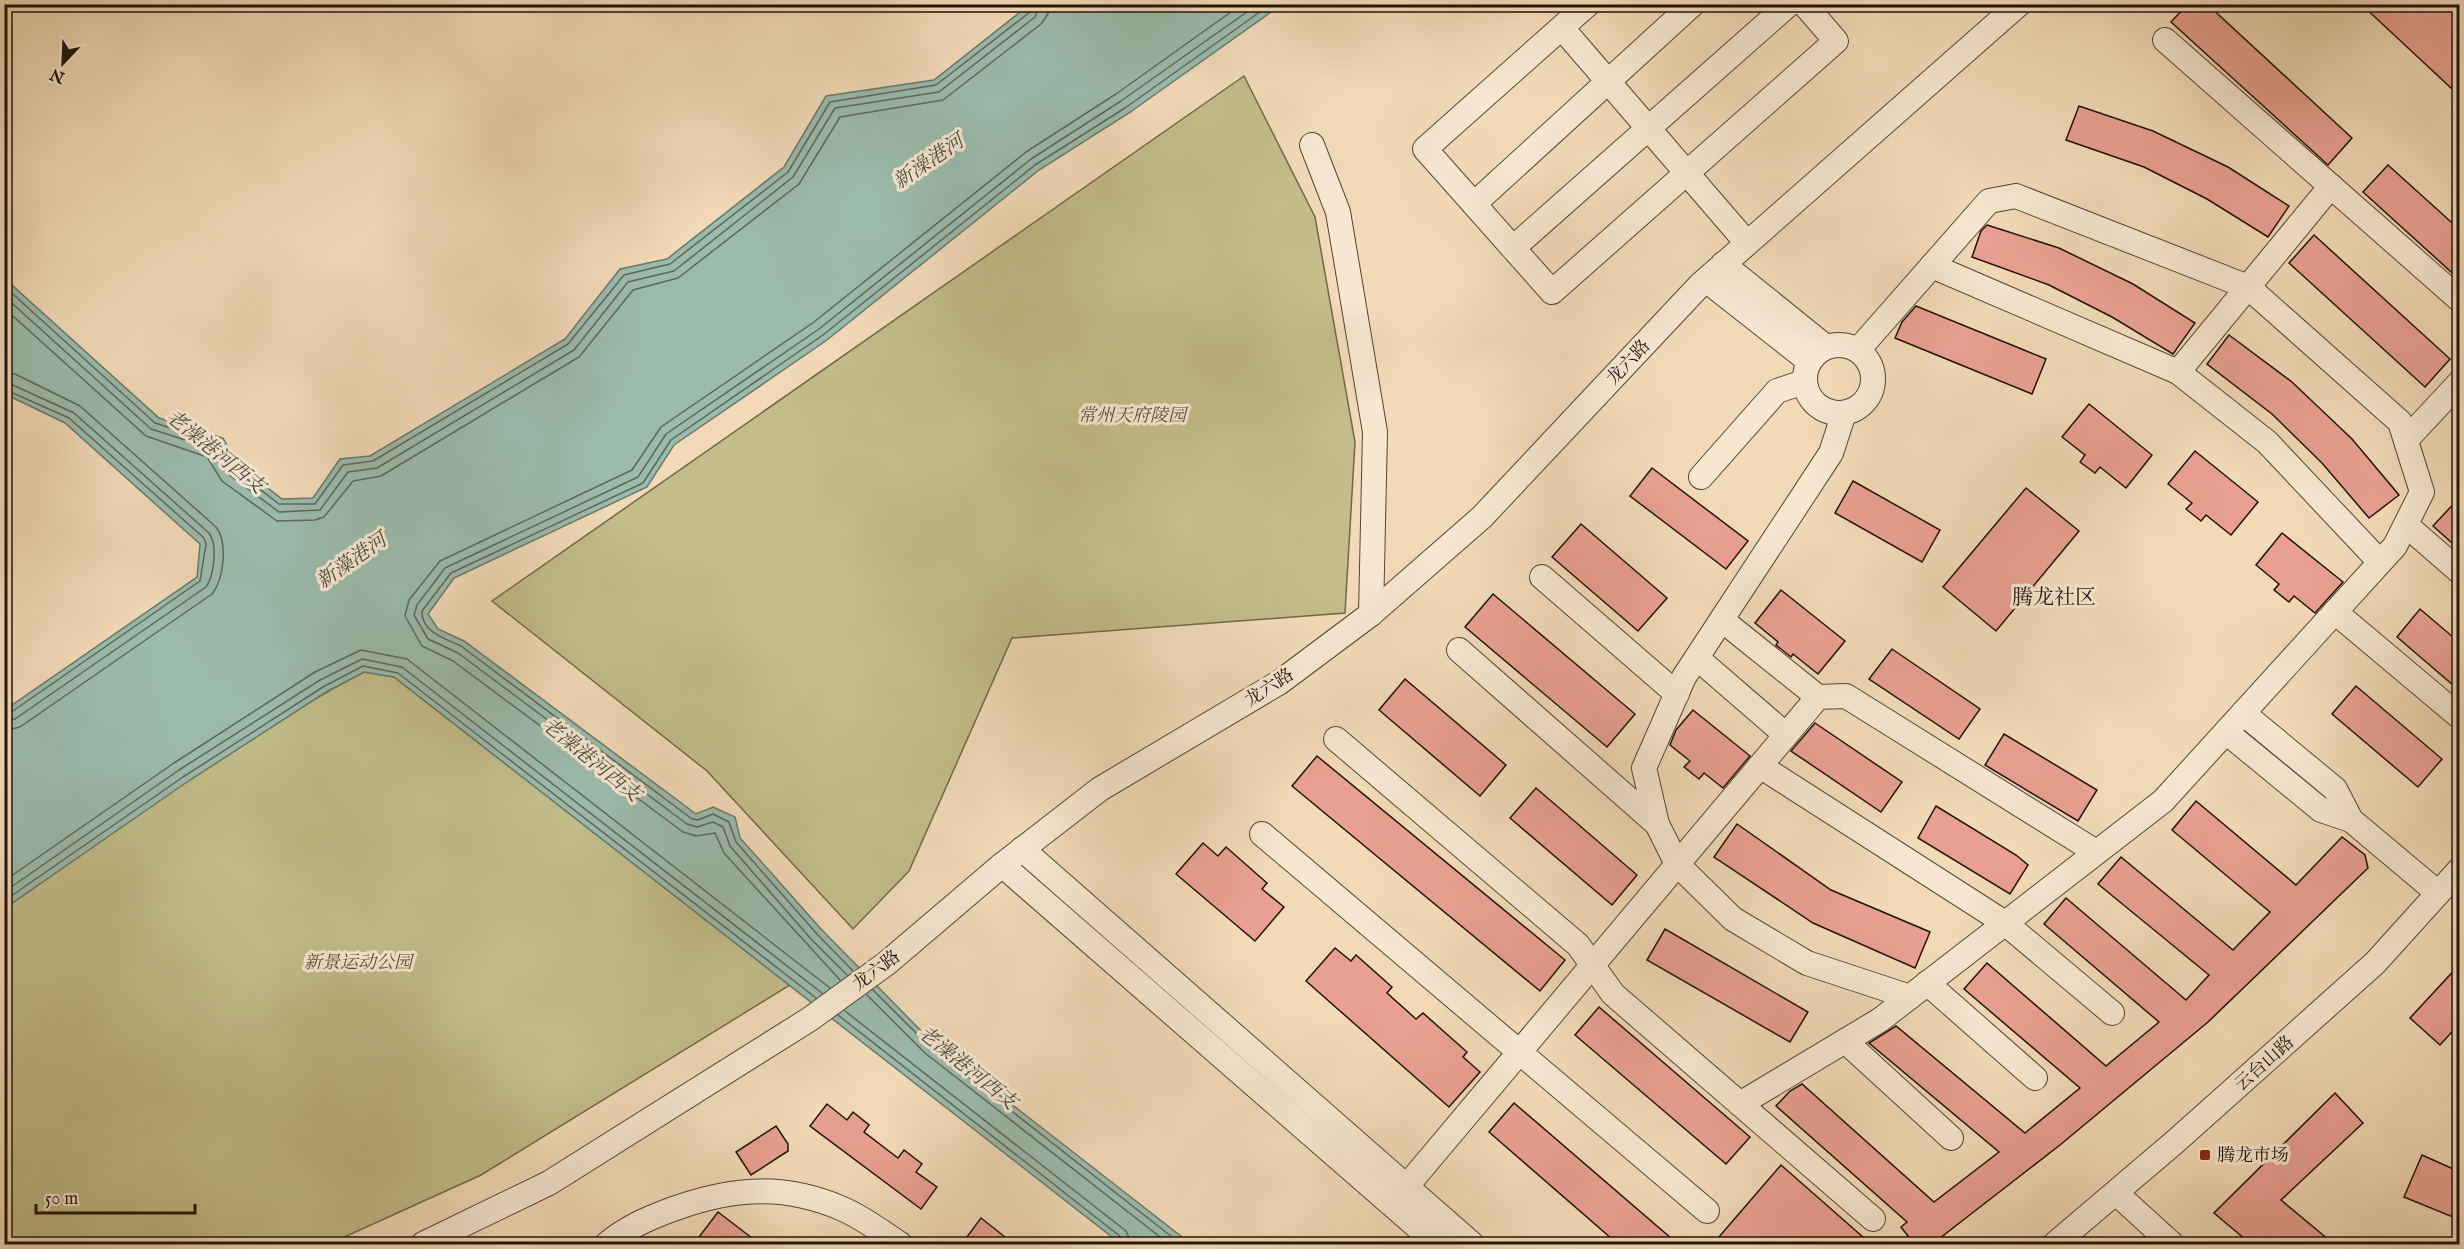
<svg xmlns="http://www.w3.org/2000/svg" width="2464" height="1249" font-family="'IM FELL English','Noto Serif SC',serif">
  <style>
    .green { fill: #c2bd89; stroke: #71684a; stroke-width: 1.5 }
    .water { fill: #9bbbad; stroke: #6a786c; stroke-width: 1.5 }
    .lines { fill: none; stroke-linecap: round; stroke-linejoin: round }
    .shore { stroke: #5e675c; stroke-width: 1.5 }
    .building { fill: #e9a092; stroke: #20130a; stroke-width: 1.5 }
    .minor-casing { stroke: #544536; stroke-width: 26 }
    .minor { stroke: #f7e7d1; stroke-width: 24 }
    .poi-dot { fill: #8f2418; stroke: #f7e7d1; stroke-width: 2 }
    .labels { text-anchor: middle; stroke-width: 6; stroke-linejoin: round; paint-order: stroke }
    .street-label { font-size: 18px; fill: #20130a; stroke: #f7e7d1 }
    .park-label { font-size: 18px; font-style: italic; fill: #594e36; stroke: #f7e7d1 }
    .poi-label { font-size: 18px; fill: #20130a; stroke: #f7e7d1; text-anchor: start }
    .water-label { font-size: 20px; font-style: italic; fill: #4b4e43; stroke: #f7e7d1 }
    .quarter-label { font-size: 21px; fill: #20130a; stroke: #f7e7d1 }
  </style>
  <rect width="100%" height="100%" fill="#f2dab8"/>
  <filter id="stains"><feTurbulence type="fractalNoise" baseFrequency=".00333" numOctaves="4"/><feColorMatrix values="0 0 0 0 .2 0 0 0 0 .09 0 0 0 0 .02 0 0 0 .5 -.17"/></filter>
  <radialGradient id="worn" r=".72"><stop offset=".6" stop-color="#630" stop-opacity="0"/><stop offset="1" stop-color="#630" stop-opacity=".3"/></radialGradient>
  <g class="green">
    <path d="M1244 76 1315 217 1355 442 1345 613 1012 638 909 871 853 929 707 771 492 601Z"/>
    <path d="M364 672 394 677 790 985 481 1175 329 1244H5V908C122 827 237 738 364 672Z"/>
  </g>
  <path class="water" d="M1029 5H1281L1129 113 1039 170 827 340 674 445 647 487 454 578 428 614 438 629 464 641 696 814 713 807 735 817 740 838 821 929 933 1043 1191 1244H1121L394 677 364 672 326 692 187 782 5 908V710L197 577 200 544 65 423 5 394 4 278 159 418 223 438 237 464 282 499 313 498 340 459 370 456 565 339 620 269 667 259 784 167 826 96 934 80Z"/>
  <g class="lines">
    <g class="shore">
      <path d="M4 286 155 423 219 443 233 468 279 504H315L343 465 373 461 568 344 624 275 670 264 788 172 830 102 936 85 1030 12 1032 4"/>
      <path d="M4 296 151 429 214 449 228 474 279 512 320 510 348 472 377 468 574 350 628 282 674 271 793 177 835 108 939 92 1035 17 1040 4"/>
      <path d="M4 308 146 436 207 457 222 481 277 521 315 520 324 517 353 481 381 476 579 357 633 290 678 278 799 184 840 117 943 100 1041 24 1048 14 1049 4"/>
      <path d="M4 372 15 374 80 406 216 527C228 542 224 579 212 594L20 727 4 731"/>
      <path d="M4 381 74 413 209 533C218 545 214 576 206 587L15 719 4 722"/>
      <path d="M4 389 69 418 204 538 206 544 200 581 10 713 4 714"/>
      <path d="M4 881 174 763 315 672 361 650 407 659 830 988"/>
      <path d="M4 892 179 770 320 680 362 659 402 667 822 993"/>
      <path d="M4 901 183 777 323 687 363 666 398 673 816 998"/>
      <path d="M853 971 817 934 736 842 729 822 713 814 698 820 692 819 461 646C446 639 421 632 422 611L451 573 643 483 671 440 823 335 1035 165 1125 108 1271 4"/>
      <path d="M847 975 811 939 730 846 723 827 713 822 697 827 687 824 458 653 428 639 414 615 417 605 445 568 638 477 666 434 819 329 1031 159 1121 101 1258 4"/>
      <path d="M840 980 724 853 715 833 696 836 683 832 453 661 422 646 405 616 409 600 440 561 632 470 661 427 814 322 1026 152 1116 94 1242 4"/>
      <path d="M873 990 930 1047 1181 1244"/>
      <path d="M867 995 925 1053 1169 1244"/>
      <path d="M845 1011 1126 1231 1132 1244"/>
      <path d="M838 1015 1121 1237 1124 1244"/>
    </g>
  </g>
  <g class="building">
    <path d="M2188 4H2207L2352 138 2328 165 2171 22Z"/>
    <path d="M2361 4H2460V80L2451 88Z"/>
    <path d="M2079 106 2153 131 2228 167 2289 206 2268 237 2207 199 2144 167 2066 140Z"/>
    <path d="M2388 165 2460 230V280L2363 192Z"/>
    <path d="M1987 225 2059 248 2133 284 2195 323 2173 354 2112 317 2049 285 1972 257 1981 231Z"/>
    <path d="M2314 235 2450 359 2425 387 2289 263Z"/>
    <path d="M1916 306 2046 359 2032 394 1895 338 1902 322Z"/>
    <path d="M2229 335 2292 382 2352 439 2399 495 2369 518 2322 463 2272 414 2207 364Z"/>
    <path d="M2089 404 2152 455 2126 488 2100 467 2095 473 2080 462 2085 455 2062 437Z"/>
    <path d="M2195 451 2258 502 2231 535 2206 515 2201 521 2186 509 2192 503 2168 484Z"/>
    <path d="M1652 468 1748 541 1726 569 1630 496Z"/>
    <path d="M1853 481 1940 530 1922 562 1835 513Z"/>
    <path d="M2026 488 2079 531 1996 631 1943 587Z"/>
    <path d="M2460 497V550L2433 526Z"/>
    <path d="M1581 524 1667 598 1638 631 1552 557Z"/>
    <path d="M2282 533 2343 582 2315 613 2294 596 2289 602 2274 590 2279 584 2256 565Z"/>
    <path d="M1781 590 1845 641 1818 674 1793 654 1791 657 1776 645 1778 642 1755 623Z"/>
    <path d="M1493 594 1635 714 1607 747 1465 627Z"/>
    <path d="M2420 609 2460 643V691L2397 637Z"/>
    <path d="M1892 649 1980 709 1959 739 1869 679Z"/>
    <path d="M1405 679 1506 765 1480 796 1379 710Z"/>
    <path d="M2356 686 2442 759 2418 787 2332 714Z"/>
    <path d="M1693 710 1750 756 1723 788 1704 773 1699 779 1684 767 1690 761 1670 745 1676 730Z"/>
    <path d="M1815 723 1902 782 1881 812 1791 751Z"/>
    <path d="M2004 734 2097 790 2078 821 1985 765Z"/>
    <path d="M1317 756 1565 960 1540 991 1292 786Z"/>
    <path d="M1536 788 1637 875 1612 905 1510 818Z"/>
    <path d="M2196 801 2296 885 2342 837 2365 855 2368 868 2208 1022 2060 1145 1931 1245H1915L1901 1227 1907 1222 1776 1106 1790 1091 1802 1084 1934 1202 1999 1152 1869 1043 1896 1026 2025 1133 2080 1088 1964 989 1987 963 2106 1066 2159 1022 2044 924 2066 898 2186 1000 2209 975 2098 884 2121 857 2233 950 2270 912 2172 830Z"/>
    <path d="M1936 806 2016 855 2028 865 2010 894 1918 838Z"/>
    <path d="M1737 824 1831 890 1930 932 1915 968 1813 923 1714 857Z"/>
    <path d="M1203 843 1218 856 1226 847 1267 883 1262 889 1284 907 1255 941 1176 874Z"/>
    <path d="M1665 929 1808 1012 1790 1042 1647 960Z"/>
    <path d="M1335 948 1351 961 1356 955 1392 987 1387 993 1416 1019 1423 1013 1467 1052 1463 1057 1480 1072 1449 1107 1306 981Z"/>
    <path d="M2460 964V1023L2440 1045 2410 1018Z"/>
    <path d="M1599 1007 1750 1137 1726 1164 1575 1035Z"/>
    <path d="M2335 1093 2363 1123 2281 1200 2335 1245H2252L2214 1213Z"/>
    <path d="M1514 1103 1679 1245H1619L1489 1132Z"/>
    <path d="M827 1104 847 1120 853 1112 869 1125 864 1132 898 1158 904 1150 922 1164 916 1172 937 1187 921 1209 810 1126Z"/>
    <path d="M776 1126 788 1144V1151L751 1175 736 1152Z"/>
    <path d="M2422 1155 2460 1172V1220L2404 1197Z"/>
    <path d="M1781 1165 1872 1245H1712Z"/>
    <path d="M718 1212 761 1245H693Z"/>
    <path d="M981 1218 1015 1245H961Z"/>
  </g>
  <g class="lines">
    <g class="minor-casing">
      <g id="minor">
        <path d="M1588 4 1425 149 1552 292 1836 41 1804 4"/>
        <path d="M1562 28 1747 243"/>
        <path d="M2165 40 2460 300"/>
        <path d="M1312 145 1338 212 1375 432 1371 614"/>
        <path d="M1474 204 1693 4"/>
        <path d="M1513 248 1789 4"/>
        <path d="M1723 264 1826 347"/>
        <path d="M1932 266 2178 372 2267 442 2380 562"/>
        <path d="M1706 280 1809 361"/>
        <circle cx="1839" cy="379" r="34"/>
        <path d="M2178 372 2331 186"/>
        <path d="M1844 413 1831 453 1684 677 1644 768 1657 824 1677 864 1733 919 1807 963 1910 997"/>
        <path d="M2406 440 2460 382"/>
        <path d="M1701 477 1777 391 1804 382"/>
        <path d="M2406 525 2460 572"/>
        <path d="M1542 577 1677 694"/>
        <path d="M2335 612 2460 717"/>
        <path d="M1722 620 1818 697"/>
        <path d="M1459 650 1657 824"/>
        <path d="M1697 658 1786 735"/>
        <path d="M2243 713 2335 789 2351 820 2438 893"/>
        <path d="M2226 732 2321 810 2351 820"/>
        <path d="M1336 739 1578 945 1613 994 1873 1219"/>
        <path d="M1760 766 2005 923 2112 1013"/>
        <path d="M1262 834 1707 1211"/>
        <path d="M1022 849 1472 1244"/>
        <path d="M1002 865 1437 1244"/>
        <path d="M1927 983 2035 1078"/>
        <path d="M1845 1041 1951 1138"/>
        <path d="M1740 1104 1880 1020 2163 801 2395 546 2422 492 2400 422 2248 287 2016 196 1989 201 1858 350"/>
        <path d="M1406 1187 1818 697 1846 696 2096 852"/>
        <path d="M2116 1193 2172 1244"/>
        <path d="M423 1244 549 1183 810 1019 887 963 1002 865 1100 789 1280 682 1371 614 1482 517 1700 285 2019 4"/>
        <path d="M607 1244C627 1227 651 1217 676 1208 735 1187 787 1184 845 1210 865 1219 883 1233 900 1244"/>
        <path d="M2055 1244 2176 1141 2375 963 2460 869"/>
      </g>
    </g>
    <use href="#minor" class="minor"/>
  </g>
  <rect class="poi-dot" x="2199" y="1149" width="12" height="12" rx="3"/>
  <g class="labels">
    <g class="street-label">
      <text transform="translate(1628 362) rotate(-47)" y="6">龙六路</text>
      <text transform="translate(1269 687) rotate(-33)" y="6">龙六路</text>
      <text transform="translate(876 970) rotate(-37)" y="6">龙六路</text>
      <text transform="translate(2264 1063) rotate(-42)" y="6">云台山路</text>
    </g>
    <g class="park-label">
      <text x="1132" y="421">常州天府陵园</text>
      <text x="358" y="968">新景运动公园</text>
    </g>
    <g class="poi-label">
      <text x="2217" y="1161">腾龙市场</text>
    </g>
    <g class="water-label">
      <text transform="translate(928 161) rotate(-34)" y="7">新澡港河</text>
      <text transform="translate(216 451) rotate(39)" y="7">老澡港河西支</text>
      <text transform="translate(351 560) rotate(-35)" y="7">新藻港河</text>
      <text transform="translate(592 759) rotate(39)" y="7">老澡港河西支</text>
      <text transform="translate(968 1067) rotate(39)" y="7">老澡港河西支</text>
    </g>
    <g class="quarter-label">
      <text x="2054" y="604">腾龙社区</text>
    </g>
  </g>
  <rect width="2464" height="1249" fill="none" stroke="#f2dab8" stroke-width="24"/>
  <rect x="6" y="6" width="2452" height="1237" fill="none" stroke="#20130a" stroke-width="3"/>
  <rect x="12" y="12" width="2440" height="1225" fill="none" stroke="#20130a" stroke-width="1.5"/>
  <g transform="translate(63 63) rotate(203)" stroke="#f7e7d1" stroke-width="4.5" paint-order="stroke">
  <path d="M0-4.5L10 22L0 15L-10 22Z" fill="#20130a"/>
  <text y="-9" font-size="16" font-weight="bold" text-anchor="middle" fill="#20130a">N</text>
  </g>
  <path d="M36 1204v9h159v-9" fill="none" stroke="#20130a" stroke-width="3"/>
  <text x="45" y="1204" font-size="18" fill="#20130a" stroke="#f7e7d1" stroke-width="4.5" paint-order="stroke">50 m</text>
  <rect width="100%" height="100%" filter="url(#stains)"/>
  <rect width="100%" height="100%" fill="url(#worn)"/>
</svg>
